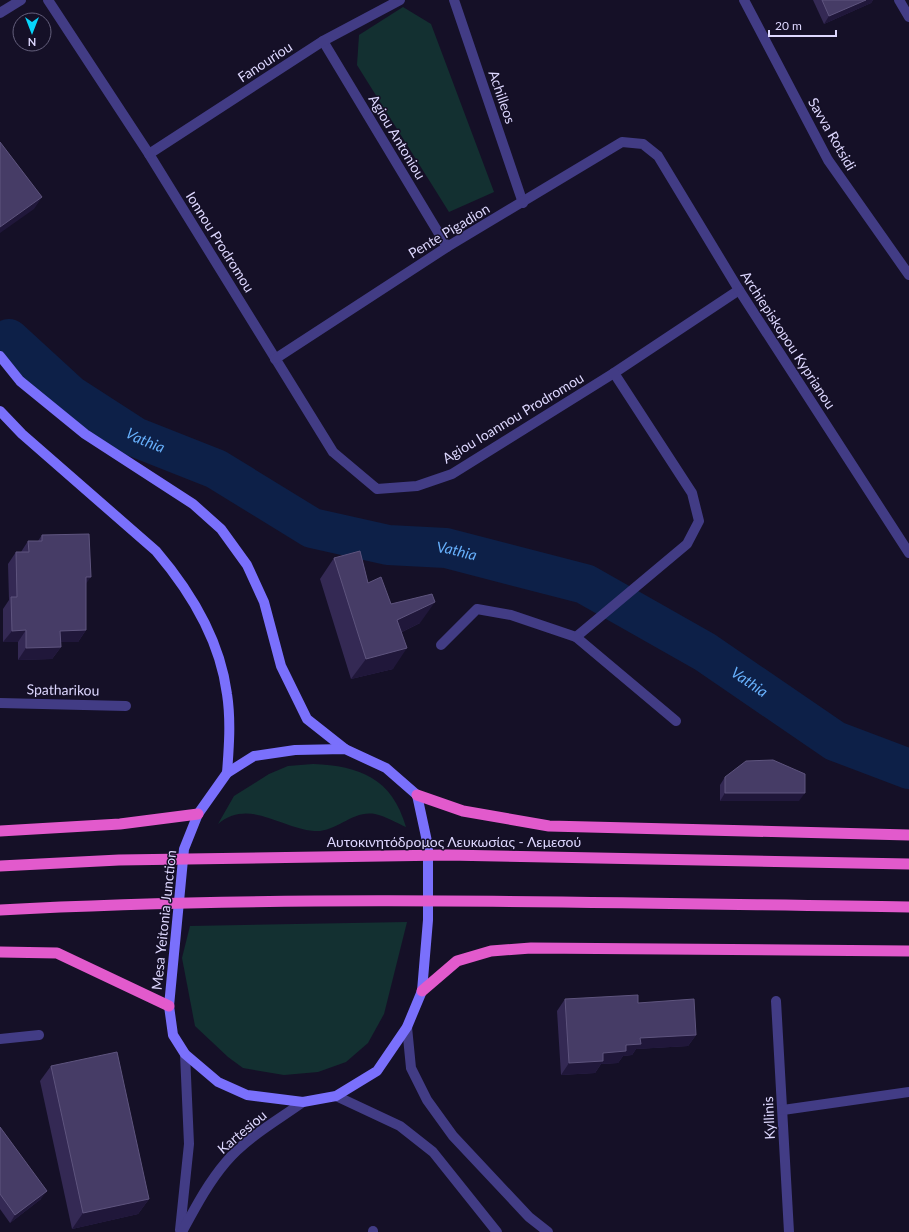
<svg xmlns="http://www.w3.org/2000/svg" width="909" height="1232" font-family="Lato,sans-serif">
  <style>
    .green { fill: #133031 }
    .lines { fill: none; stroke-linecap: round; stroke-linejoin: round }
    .river { stroke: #0d2048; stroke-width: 40 }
    .minor { stroke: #423c85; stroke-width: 10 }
    .tertiary { stroke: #423c85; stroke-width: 10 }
    .secondary { stroke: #7a70fc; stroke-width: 10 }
    .trunk { stroke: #e25acc; stroke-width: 11 }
    .trunk-bridge { stroke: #e25acc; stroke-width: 11 }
    .wall { fill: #342954 }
    .shaded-wall { fill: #20173a }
    .building { fill: #463c66; stroke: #5e547e }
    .labels { text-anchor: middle; stroke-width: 3; stroke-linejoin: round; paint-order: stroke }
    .street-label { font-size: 14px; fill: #ddd7fe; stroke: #151027 }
    .water-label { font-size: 15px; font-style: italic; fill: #67b0fc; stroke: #151027 }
  </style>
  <rect width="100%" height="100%" fill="#151027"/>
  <g class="green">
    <path d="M403 7 431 24 494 192 449 212 357 65 359 35Z"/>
    <path d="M313 764C360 766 392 778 406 827 397 823 385 816 375 814 352 810 336 833 314 831 280 828 249 798 218 824L234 796 269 774 288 766Z"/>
    <path d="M407 922 384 1014 368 1043 346 1062 318 1072 284 1075 243 1068 228 1057 195 1026 182 958 190 926Z"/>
  </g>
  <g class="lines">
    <path class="river" id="s1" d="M9 339 70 395 135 437 216 469 312 528 388 545 446 548 585 584 705 652 835 741 909 769"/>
    <g class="minor">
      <path d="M48 0 149 154 333 452 377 489 417 486 452 474 614 373 739 290"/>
      <path d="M454 0 523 203"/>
      <path d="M744 0 828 160 909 275"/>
      <path d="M899 0 909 17"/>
      <path d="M0 13 21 0"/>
      <path d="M323 41 447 247"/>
      <path d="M149 154 323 41 400 0"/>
      <path d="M275 359 447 247 622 142 643 144 658 156 739 290 909 553"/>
      <path d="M576 637 687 544 699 521 692 493 614 373"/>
      <path d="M441 645 477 609 511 615 576 637 676 721"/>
      <path d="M0 703 126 706"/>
      <path d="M776 1001 789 1232"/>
      <path d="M0 1039 39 1035"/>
      <path d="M783 1110 909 1092"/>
      <path d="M373 1231V1232"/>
    </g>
    <g class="tertiary">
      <path d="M407 1027 411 1068 427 1100 453 1136 529 1217 548 1232"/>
      <path d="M336 1096 400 1126 433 1152 497 1232"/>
      <path d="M180 1230 189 1144 185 1054"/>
      <path d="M182 1232C195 1208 208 1183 226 1162 246 1138 278 1120 303 1102"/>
    </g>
    <g class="secondary">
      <path d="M0 356 20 381 85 434 193 504 221 529 247 565 264 602 281 666 307 719 345 749"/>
      <path d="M0 411 22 434 156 551C191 592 220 640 227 694 231 720 229 747 227 773"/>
      <path d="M345 749 386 768 417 795 428 846V920L422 991 407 1027 377 1071 336 1096 303 1102 247 1095 218 1082 185 1054 173 1035 169 1006 184 849 198 814 227 773 254 756 295 750Z"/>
    </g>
    <g class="trunk">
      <path d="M417 795 463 811 549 826 909 835"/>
      <path d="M0 831 120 824 198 814"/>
      <path d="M0 952 57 953 169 1006"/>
      <path d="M422 991 457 961 491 951 531 948 909 951"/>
    </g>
    <g class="trunk-bridge">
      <path d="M0 866 119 860 447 855 909 864"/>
      <path d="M0 910C303 894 606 903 909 907"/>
    </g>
  </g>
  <g class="wall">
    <path d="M813 0H873L871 3 824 24Z"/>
    <path d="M42 535 86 584V630L78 642H61V647L52 659 18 660V642H3V609L9 600 8 564 16 552H21L28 541H38Z"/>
    <path d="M334 558 368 583 391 604 420 623 402 632 393 669 351 679 320 579Z"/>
    <path d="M725 777 799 801H720V785Z"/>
    <path d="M565 999 638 1003 696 1035 688 1046 636 1049 632 1055 623 1056 618 1063 601 1064 595 1073 561 1075 557 1011Z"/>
    <path d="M51 1066 149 1199 138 1214 72 1229 40 1081Z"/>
    <path d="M0 1127 41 1199 10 1223 0 1209Z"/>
  </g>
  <g class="shaded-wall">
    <path d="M866 0H873L871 3 824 24 829 16Z"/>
    <path d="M42 197 34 209 0 233V227Z"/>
    <path d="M86 577H91L82 589Z"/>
    <path d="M435 602 420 623 383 641 397 620Z"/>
    <path d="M26 630 18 642H3L12 631Z"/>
    <path d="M86 630 78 642H52L60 631Z"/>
    <path d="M61 647 52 659 18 660 26 648Z"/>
    <path d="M407 648 393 669 351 679 366 659Z"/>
    <path d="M725 793H805L799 801H720Z"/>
    <path d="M696 1035 688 1046 636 1049 632 1055 623 1056 618 1063 601 1064 595 1073 561 1075 569 1063 626 1045 640 1038Z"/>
    <path d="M47 1191 41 1199 10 1223 15 1215Z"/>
    <path d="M149 1199 138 1214 72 1229 83 1213Z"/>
  </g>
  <g class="building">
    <path d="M822 0H866L829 16Z"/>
    <path d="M0 142 42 197 0 227Z"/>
    <path d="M89 534 91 577H86V630L60 631 61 647 26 648V630L12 631 11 597H17L16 552H29L28 541H42V535Z"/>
    <path d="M360 551 368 583 381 577 391 604 432 594 435 602 397 620 407 648 366 659 334 558Z"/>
    <path d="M773 760 805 774V793H725V777L746 761Z"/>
    <path d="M638 995V1003L694 999 696 1035 640 1038 641 1044 626 1045V1051L603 1053V1061L569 1063 565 999Z"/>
    <path d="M117 1052 149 1199 83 1213 51 1066Z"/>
    <path d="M0 1127 47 1191 15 1215 0 1194Z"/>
  </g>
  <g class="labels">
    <g class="street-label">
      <text transform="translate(265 62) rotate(-33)" y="5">Fanouriou</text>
      <text transform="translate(502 97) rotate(71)" y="5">Achilleos</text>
      <text transform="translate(832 134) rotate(60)" y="5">Savva Rotsidi</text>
      <text transform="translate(397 137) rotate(59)" y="5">Agiou Antoniou</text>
      <text transform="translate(449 231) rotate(-31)" y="5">Pente Pigadion</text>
      <text transform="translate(220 242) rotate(58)" y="5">Ionnou Prodromou</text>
      <text transform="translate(788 340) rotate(57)" y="5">Archiepiskopou Kyprianou</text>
      <text transform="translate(513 418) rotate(-31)" y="5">Agiou Ioannou Prodromou</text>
      <text transform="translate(63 690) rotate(1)" y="5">Spatharikou</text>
      <text x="454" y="847">Αυτοκινητόδρομος Λευκωσίας - Λεμεσού</text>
      <text transform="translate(164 920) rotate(-84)" y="5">Mesa Yeitonia Junction</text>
      <text transform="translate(769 1118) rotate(-93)" y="5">Kyllinis</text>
      <text transform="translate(242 1132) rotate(-40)" y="5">Kartesiou</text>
    </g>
    <g class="water-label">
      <text dy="5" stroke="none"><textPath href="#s1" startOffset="171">Vathia</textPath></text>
      <text dy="5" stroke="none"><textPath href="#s1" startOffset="507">Vathia</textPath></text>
      <text dy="5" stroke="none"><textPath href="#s1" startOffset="831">Vathia</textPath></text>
    </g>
  </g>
  <g transform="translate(32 32) rotate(180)"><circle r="19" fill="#151027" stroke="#65607d"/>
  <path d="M0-3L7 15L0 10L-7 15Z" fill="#07d5fa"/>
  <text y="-6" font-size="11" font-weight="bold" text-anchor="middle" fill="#ddd7fe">N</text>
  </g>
  <path d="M769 30v6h67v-6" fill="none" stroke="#ddd7fe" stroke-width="2"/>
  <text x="775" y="30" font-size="12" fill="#ddd7fe" stroke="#151027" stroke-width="3" paint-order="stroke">20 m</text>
</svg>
